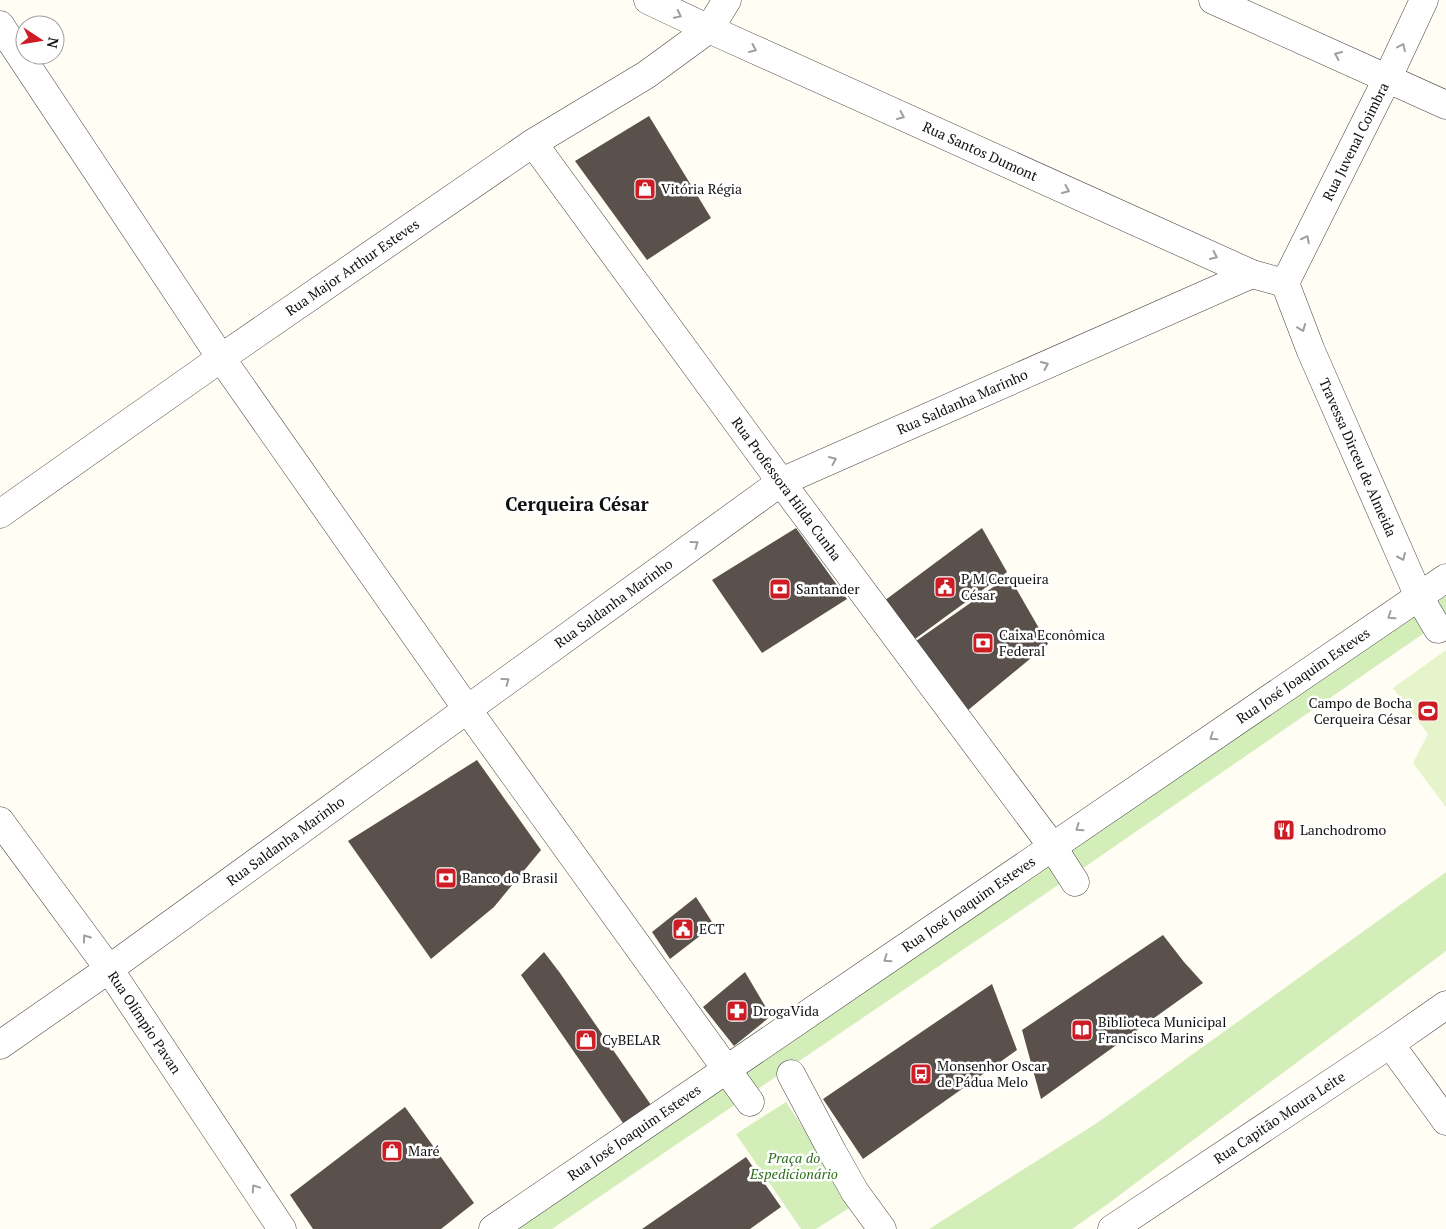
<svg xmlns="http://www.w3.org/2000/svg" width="1446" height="1229" font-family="'PT Serif',serif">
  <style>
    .green { fill: #d4eeb9 }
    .pitch { fill: #e6f4cc }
    .building { fill: #5a514c }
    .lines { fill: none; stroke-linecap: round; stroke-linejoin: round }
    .minor-casing { stroke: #434343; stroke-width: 29 }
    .minor { stroke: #fff; stroke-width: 28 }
    .oneway { stroke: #9f9f9f }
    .labels { text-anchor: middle; stroke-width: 5; stroke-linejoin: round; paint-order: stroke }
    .street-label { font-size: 14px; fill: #101010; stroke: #fff }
    .poi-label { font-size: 14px; fill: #101010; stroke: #fff; text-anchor: start }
    .park-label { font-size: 14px; font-style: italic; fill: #2c6f1a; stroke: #fff }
    .district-label { font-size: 19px; font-weight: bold; fill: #101010; stroke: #fff }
  </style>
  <rect width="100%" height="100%" fill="#fffdf4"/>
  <g class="green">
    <path d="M1446 589V618L1073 875 552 1229H508Z"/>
    <path d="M1446 872V951L1105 1206 1072 1229H929L1097 1123Z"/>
    <path d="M786 1102 854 1205 816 1229H801L736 1134Z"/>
  </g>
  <path class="pitch" d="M1446 650V807L1413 763 1428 734 1393 688Z"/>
  <g class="building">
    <path d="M649 116 711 218 647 260 575 161Z"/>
    <path d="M796 528 847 599 762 653 712 580Z"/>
    <path d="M982 528 1007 572 915 639 884 601Z"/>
    <path d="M1009 576 1048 644 967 711 916 641Z"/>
    <path d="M477 760 541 850 494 907 431 959 348 841Z"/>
    <path d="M696 897 714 925 670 959 652 932Z"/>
    <path d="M1163 935 1184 962 1203 983 1041 1099 1022 1030Z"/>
    <path d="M544 952 560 973 651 1105 625 1126 521 975Z"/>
    <path d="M745 972 771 1016 734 1046 703 1007Z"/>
    <path d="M992 984 1017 1050 863 1159 823 1099Z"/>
    <path d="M405 1107 474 1203 441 1229H313L290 1195Z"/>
    <path d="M746 1157 781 1207 750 1229H642Z"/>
  </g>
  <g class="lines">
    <g class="minor-casing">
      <g id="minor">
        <path id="s1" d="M648 0 709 29 1252 274 1285 283"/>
        <path d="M1213 0 1446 105"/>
        <path d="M0 25 221 358 467 709 750 1102"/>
        <path id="s2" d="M533 143 781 482 1052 846 1075 882"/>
        <path id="s3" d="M1285 283 1311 351 1419 597 1438 629"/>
        <path id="s4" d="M1285 283 1388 77 1424 0"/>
        <path id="s5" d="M0 514 221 358 533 143 646 75 709 29 727 0"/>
        <path id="s6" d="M0 821 109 969 282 1229"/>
        <path d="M1390 1044 1446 1121"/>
        <path id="s7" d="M0 1045 109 969 781 482 1252 274"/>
        <path d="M791 1074 833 1153 855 1192 882 1229"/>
        <path id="s8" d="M493 1229 1446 578"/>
        <path id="s9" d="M1112 1229 1390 1044 1446 1005"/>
      </g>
    </g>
    <use href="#minor" class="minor"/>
  </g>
  <defs><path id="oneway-chevron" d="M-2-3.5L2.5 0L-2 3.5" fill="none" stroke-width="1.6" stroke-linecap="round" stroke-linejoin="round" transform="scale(1.25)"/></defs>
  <g class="oneway">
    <use href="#oneway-chevron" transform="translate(678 15) rotate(26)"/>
    <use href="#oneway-chevron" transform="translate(1402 47) rotate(-65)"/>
    <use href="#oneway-chevron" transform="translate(753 49) rotate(24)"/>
    <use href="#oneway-chevron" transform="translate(1338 55) rotate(-156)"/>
    <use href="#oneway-chevron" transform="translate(901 116) rotate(24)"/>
    <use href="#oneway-chevron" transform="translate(1066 190) rotate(24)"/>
    <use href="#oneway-chevron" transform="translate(1306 239) rotate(-63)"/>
    <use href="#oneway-chevron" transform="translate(1214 256) rotate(24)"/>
    <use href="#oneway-chevron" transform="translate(1302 328) rotate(68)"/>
    <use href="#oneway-chevron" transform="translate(1045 365) rotate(-24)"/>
    <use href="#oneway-chevron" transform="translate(833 460) rotate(-24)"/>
    <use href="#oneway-chevron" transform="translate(695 544) rotate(-36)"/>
    <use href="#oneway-chevron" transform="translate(1402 557) rotate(66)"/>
    <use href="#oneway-chevron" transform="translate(1391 616) rotate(146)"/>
    <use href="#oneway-chevron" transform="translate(506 681) rotate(-36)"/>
    <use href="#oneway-chevron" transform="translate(1213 737) rotate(146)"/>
    <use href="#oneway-chevron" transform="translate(1079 828) rotate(146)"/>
    <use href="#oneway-chevron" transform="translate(86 938) rotate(-126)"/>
    <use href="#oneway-chevron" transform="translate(887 959) rotate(146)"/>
    <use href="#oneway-chevron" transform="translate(255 1188) rotate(-124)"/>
  </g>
  <defs>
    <g id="shop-square" transform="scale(1.125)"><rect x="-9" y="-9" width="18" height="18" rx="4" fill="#cd1c24" stroke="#fff"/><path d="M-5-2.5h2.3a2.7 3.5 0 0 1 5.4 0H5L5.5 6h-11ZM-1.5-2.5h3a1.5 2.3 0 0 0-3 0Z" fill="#fff"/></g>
    <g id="civic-square" transform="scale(1.125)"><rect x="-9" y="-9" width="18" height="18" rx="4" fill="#cd1c24" stroke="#fff"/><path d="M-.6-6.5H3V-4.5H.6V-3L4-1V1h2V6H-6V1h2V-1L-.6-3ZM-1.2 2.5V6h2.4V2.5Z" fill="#fff"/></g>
    <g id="bank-square" transform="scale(1.125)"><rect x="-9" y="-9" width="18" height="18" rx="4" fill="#cd1c24" stroke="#fff"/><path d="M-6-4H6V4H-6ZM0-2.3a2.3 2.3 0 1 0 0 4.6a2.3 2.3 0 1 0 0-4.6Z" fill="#fff"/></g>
    <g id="stadium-square" transform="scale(1.125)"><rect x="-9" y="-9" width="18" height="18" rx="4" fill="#cd1c24" stroke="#fff"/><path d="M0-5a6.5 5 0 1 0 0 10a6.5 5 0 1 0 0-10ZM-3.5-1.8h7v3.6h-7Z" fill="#fff"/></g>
    <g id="restaurant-square" transform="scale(1.125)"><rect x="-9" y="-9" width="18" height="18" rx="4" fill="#cd1c24" stroke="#fff"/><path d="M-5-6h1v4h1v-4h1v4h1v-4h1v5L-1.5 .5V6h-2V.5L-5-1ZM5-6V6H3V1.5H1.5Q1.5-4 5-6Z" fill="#fff"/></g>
    <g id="pharmacy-square" transform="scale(1.125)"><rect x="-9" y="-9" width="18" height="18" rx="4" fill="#cd1c24" stroke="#fff"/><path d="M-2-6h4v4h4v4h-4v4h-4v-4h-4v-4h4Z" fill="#fff"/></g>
    <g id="library-square" transform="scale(1.125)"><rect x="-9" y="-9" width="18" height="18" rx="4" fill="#cd1c24" stroke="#fff"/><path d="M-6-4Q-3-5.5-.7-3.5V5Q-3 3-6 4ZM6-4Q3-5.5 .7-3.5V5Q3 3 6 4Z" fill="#fff"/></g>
    <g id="bus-square" transform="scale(1.125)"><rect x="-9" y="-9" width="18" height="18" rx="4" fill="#cd1c24" stroke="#fff"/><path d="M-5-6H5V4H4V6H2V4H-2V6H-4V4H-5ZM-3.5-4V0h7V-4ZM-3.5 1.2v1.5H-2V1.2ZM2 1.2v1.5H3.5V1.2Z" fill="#fff"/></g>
  </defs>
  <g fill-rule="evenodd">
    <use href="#shop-square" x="645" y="189"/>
    <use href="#civic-square" x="945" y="587"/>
    <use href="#bank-square" x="780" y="589"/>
    <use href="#bank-square" x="983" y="643"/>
    <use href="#stadium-square" x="1428" y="711"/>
    <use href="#restaurant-square" x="1284" y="830"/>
    <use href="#bank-square" x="446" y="878"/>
    <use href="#civic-square" x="683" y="929"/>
    <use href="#pharmacy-square" x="737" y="1011"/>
    <use href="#library-square" x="1082" y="1030"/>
    <use href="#shop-square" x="586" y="1040"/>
    <use href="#bus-square" x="921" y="1074"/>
    <use href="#shop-square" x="392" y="1151"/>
  </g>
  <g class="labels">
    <g class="street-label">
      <text dy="5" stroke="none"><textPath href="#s4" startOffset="158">Rua Juvenal Coimbra</textPath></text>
      <text dy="5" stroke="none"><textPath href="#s1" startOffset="365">Rua Santos Dumont</textPath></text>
      <text dy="5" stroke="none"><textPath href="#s5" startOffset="430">Rua Major Arthur Esteves</textPath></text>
      <text dy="5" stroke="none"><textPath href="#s7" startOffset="1161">Rua Saldanha Marinho</textPath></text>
      <text dy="5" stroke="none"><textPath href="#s3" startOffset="189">Travessa Dirceu de Almeida</textPath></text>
      <text dy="5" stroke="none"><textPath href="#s2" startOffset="429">Rua Professora Hilda Cunha</textPath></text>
      <text dy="5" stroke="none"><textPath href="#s7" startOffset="756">Rua Saldanha Marinho</textPath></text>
      <text dy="5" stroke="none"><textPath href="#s8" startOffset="981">Rua José Joaquim Esteves</textPath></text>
      <text dy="5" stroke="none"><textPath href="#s7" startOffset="351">Rua Saldanha Marinho</textPath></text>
      <text dy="5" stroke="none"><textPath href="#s8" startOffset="576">Rua José Joaquim Esteves</textPath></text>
      <text dy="5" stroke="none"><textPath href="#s6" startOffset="248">Rua Olímpio Pavan</textPath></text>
      <text dy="5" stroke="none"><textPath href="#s9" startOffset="201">Rua Capitão Moura Leite</textPath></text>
      <text dy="5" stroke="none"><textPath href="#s8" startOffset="171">Rua José Joaquim Esteves</textPath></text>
    </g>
    <g class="poi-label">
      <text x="661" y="194">Vitória Régia</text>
      <text x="961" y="584">P M Cerqueira<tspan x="961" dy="16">César</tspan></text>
      <text x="796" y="594">Santander</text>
      <text x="999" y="640">Caixa Econômica<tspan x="999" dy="16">Federal</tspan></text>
      <text x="1412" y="708" text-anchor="end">Campo de Bocha<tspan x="1412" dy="16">Cerqueira César</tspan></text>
      <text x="1300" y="835">Lanchodromo</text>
      <text x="462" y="883">Banco do Brasil</text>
      <text x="699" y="934">ECT</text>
      <text x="753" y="1016">DrogaVida</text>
      <text x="1098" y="1027">Biblioteca Municipal<tspan x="1098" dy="16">Francisco Marins</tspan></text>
      <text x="602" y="1045">CyBELAR</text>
      <text x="937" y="1071">Monsenhor Oscar<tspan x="937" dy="16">de Pádua Melo</tspan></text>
      <text x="408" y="1156">Maré</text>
    </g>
    <g class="park-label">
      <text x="794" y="1163">Praça do<tspan x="794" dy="16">Espedicionário</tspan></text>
    </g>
    <g class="district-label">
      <text x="577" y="511">Cerqueira César</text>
    </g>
  </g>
  <g transform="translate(40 40) rotate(102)"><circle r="24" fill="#ffffff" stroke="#9f9f9f"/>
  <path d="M0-4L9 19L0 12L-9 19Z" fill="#cd1c24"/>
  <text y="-8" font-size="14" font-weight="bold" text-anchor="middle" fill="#101010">N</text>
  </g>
</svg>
